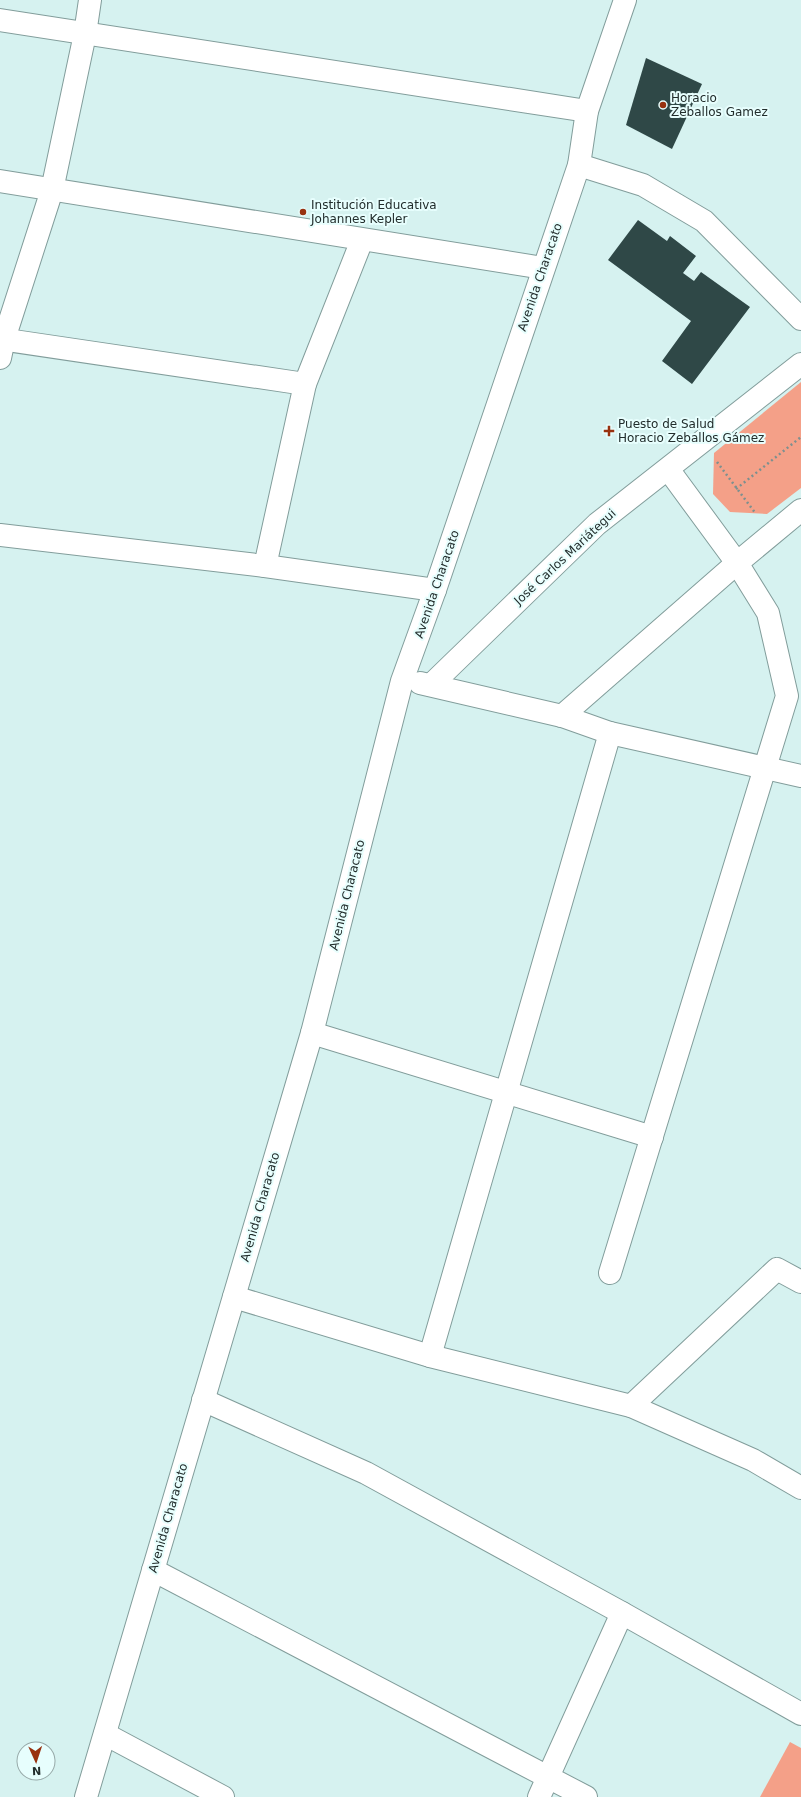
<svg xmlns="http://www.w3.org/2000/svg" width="801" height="1797" font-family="'DejaVu Sans',sans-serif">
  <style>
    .green { fill: #f4a088 }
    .building { fill: #2f4847 }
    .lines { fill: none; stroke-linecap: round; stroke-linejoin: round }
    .street-casing { stroke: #829d9b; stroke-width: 24 }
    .secondary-casing { stroke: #829d9b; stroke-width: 24 }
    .path { stroke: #7d908f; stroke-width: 2.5; stroke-dasharray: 2 3; stroke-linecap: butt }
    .street { stroke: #fff; stroke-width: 22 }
    .secondary { stroke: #fff; stroke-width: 22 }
    .poi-dot { fill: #98310f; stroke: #e7fefd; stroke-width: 1.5 }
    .labels { text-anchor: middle; stroke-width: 4; stroke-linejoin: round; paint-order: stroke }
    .poi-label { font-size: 12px; fill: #222d2c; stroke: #e7fefd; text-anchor: start }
    .street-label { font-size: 12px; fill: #222d2c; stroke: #e7fefd }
  </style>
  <rect width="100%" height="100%" fill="#d6f2f0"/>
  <g class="green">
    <path d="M801 382V488L767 514 730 512 713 494 714 453Z"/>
    <path d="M790 1742 801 1748V1797H760Z"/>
  </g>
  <g class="building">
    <path d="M646 58 702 84 672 149 626 125Z"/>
    <path d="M638 220 667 241 670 236 696 256 683 273 694 281 701 272 750 307 692 384 662 361 691 321 608 260Z"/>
  </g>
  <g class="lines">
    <g class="street-casing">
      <g id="street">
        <path d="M0 20 587 111"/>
        <path d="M579 165 643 185 704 221 801 319"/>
        <path d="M0 181 543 268"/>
        <path d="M0 339 305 384"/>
        <path d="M0 358 4 339 52 190 85 34 90 0"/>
        <path d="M265 566 305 384 362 240"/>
        <path d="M312 1033 652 1137"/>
        <path d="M610 1273 787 696 768 613 737 563 668 469"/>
        <path d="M234 1297 430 1356 631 1406 753 1460 801 1488"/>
        <path d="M430 1356 610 733"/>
        <path d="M203 1400 366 1473 622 1613 801 1714"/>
        <path d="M631 1406 777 1269 801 1282"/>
        <path d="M153 1570 586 1797"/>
        <path d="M105 1734 223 1797"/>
        <path d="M539 1797 622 1613"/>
      </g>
    </g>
    <g class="secondary-casing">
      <g id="secondary">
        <path d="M0 535 265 566 435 590"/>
        <path d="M420 683 562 716 610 733 801 776"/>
        <path d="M431 685 597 524 801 364"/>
        <path d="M562 716 737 563 801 510"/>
        <path d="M86 1797 312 1033 402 681 435 590 579 165 587 111 625 0"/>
      </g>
    </g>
    <g class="path">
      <path d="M717 462 756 514"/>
      <path d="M736 489 801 437"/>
    </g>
    <use href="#street" class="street"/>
    <use href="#secondary" class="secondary"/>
  </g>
  <g class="poi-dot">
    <circle cx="663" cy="105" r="4"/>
    <circle cx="303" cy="212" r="4"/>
    <path d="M607 425h4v4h4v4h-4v4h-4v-4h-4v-4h4z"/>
  </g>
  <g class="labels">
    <g class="poi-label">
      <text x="671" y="102">Horacio<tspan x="671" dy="14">Zeballos Gamez</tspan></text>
      <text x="311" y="209">Institución Educativa<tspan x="311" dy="14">Johannes Kepler</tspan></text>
      <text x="618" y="428">Puesto de Salud<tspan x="618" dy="14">Horacio Zeballos Gámez</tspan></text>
    </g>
    <g class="street-label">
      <text transform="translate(540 277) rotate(-71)" y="4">Avenida Characato</text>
      <text transform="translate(565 557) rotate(-43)" y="4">José Carlos Mariátegui</text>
      <text transform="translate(437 584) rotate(-71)" y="4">Avenida Characato</text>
      <text transform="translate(347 895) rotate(-76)" y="4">Avenida Characato</text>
      <text transform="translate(260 1207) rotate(-74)" y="4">Avenida Characato</text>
      <text transform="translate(168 1518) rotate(-74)" y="4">Avenida Characato</text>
    </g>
  </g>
  <g transform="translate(36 1761) rotate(177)"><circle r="19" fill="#e7fefd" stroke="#98aaa9"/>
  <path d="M0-3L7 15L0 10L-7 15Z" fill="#98310f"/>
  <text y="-6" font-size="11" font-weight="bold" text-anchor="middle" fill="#222d2c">N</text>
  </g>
</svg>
